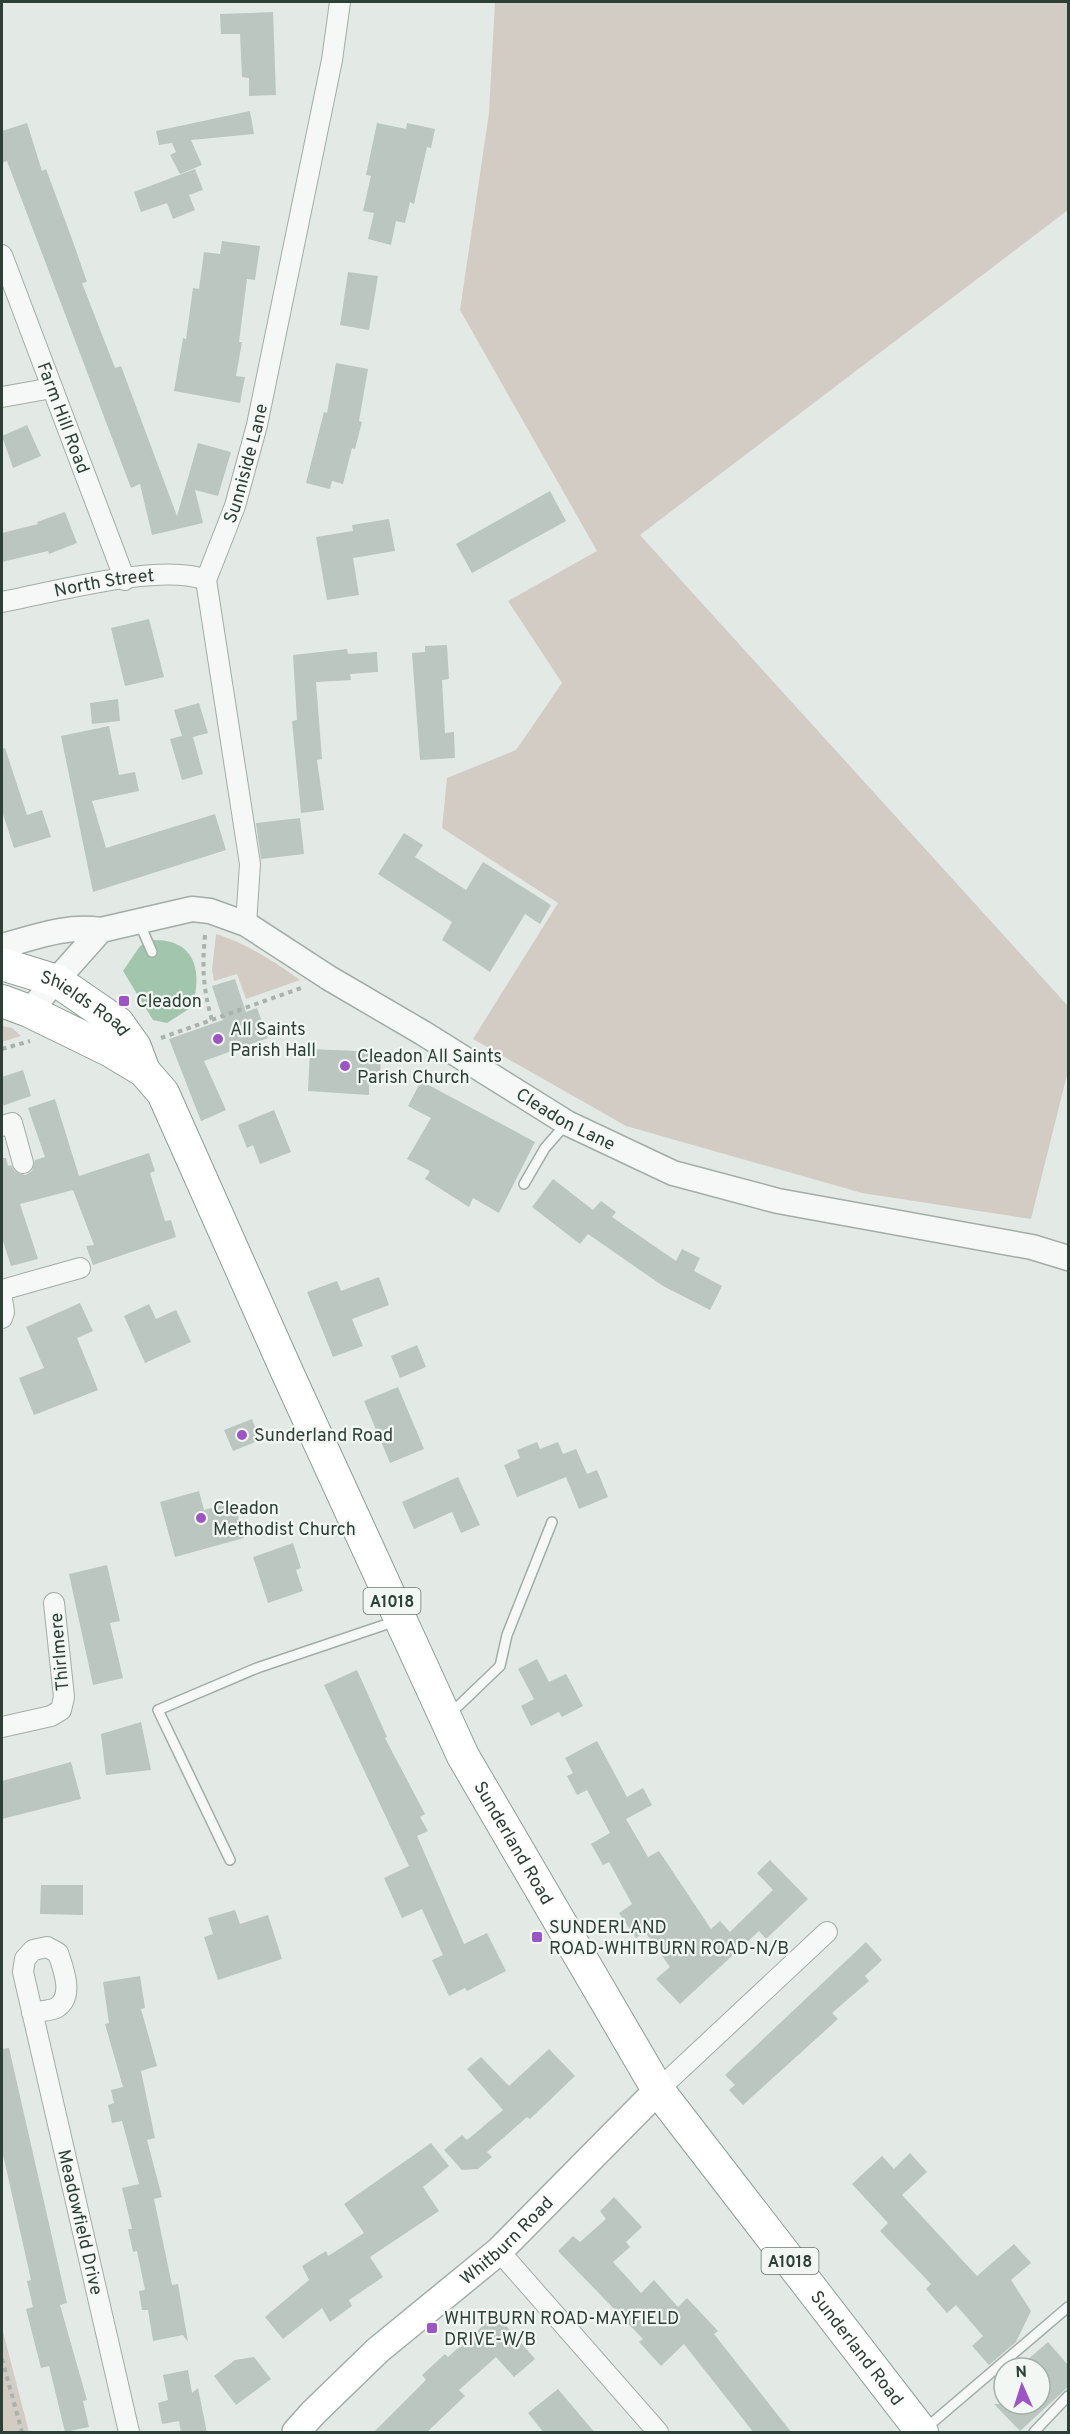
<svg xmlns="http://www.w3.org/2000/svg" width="1070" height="2434" font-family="Overpass,sans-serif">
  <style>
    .green { fill: #d3ccc5 }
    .water { fill: #a1c6ad }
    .building { fill: #bac6bf }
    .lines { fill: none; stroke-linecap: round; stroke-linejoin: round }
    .service-casing { stroke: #a1ada6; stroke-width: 12 }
    .minor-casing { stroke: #a1ada6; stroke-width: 22 }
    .tertiary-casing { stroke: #a1ada6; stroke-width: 27 }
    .secondary-casing { stroke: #a1ada6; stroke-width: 30 }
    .trunk-casing { stroke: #8c9f94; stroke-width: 34 }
    .path { stroke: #a9b2ad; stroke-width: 4; stroke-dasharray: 4.5 4.5; stroke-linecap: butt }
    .service { stroke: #f5f8f7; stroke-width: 9 }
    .minor { stroke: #f5f8f7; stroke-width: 20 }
    .tertiary { stroke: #f5f8f7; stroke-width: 24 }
    .secondary { stroke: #fff; stroke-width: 27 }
    .trunk { stroke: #fff; stroke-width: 32 }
    .poi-dot { fill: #9c55c2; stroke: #f2f7f4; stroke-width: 2 }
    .labels { text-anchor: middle; stroke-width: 4.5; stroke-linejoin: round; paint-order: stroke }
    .shield { fill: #f2f7f4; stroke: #67776e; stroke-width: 1.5 }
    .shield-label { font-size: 16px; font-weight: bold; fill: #2c4035 }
    .street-label { font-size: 18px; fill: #2c4035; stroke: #f2f7f4 }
    .poi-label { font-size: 18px; fill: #2c4035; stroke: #f2f7f4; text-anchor: start }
  </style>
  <rect width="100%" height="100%" fill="#e3eae6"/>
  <g class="green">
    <path d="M495 2H1068V210L640 535 1068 1006V1071L1031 1219 862 1193 626 1126 473 1039 558 903 442 828 447 778 516 750 562 683 508 601 597 551 460 310 489 113Z"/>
    <path d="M216 934C246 943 275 962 300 980L246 999 237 974 214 981 212 970Z"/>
    <path d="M2 1026 12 1028 21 1036 2 1042Z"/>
    <path d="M2 2328 29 2432H2Z"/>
  </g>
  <path class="water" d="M153 940C195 939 203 971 192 1007L167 1023 153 1020 123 971 140 946Z"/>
  <g class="building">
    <path d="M273 12 276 95 249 96V78L242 77 240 34H221L220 14Z"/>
    <path d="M250 111 254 134 191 140 202 165 180 174 170 155 176 152 172 143 159 145 156 131Z"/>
    <path d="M27 123 42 171 46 169 72 239 87 282 82 283 115 368 121 366 177 516 198 443 231 452 218 496 195 490 203 523 152 535 140 484 131 488 7 161 2 163V131Z"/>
    <path d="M377 123 406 129 407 123 435 129 431 148 427 147 414 204 410 202 405 223 396 221 391 245 368 239 374 213 363 211 371 176 366 175Z"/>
    <path d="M195 169 203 190 189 195 195 210 173 219 167 203 141 212 134 192Z"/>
    <path d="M222 241 260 246 255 280 247 279 239 342H242L236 376 245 377 240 403 174 391 183 338 186 339 193 288 199 289 204 252 220 254Z"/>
    <path d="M348 272 378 276 369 330 340 325Z"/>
    <path d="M336 363 368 369 359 421 362 422 355 449 352 448 343 484 332 481 330 489 306 483 324 412 327 413Z"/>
    <path d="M27 425 41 456 13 468 2 436Z"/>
    <path d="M550 491 566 521 472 573 456 544Z"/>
    <path d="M65 512 77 543 49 554 48 551 2 562V533L38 524 37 522Z"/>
    <path d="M389 519 395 551 353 558 359 595 327 600 316 537 353 531 352 525Z"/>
    <path d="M149 619 164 677 125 686 111 628Z"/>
    <path d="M447 645 449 679 442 680 445 733 454 732 455 758 420 760 412 653 425 652V646Z"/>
    <path d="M347 649 348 654 377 652 378 672 350 674 351 680 316 682 322 759 317 760 324 810 301 813 292 721 297 720 293 655Z"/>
    <path d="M118 699 120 721 92 724 90 703Z"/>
    <path d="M199 703 208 733 193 737 203 774 182 780 170 739 182 736 174 710Z"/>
    <path d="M109 726 119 775 135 772 139 791 92 801 106 848 215 814 226 850 93 892 61 736Z"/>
    <path d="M5 748 27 815 42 810 51 837 14 848 2 811V749Z"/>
    <path d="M300 818 304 854 261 859 256 823Z"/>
    <path d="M404 833 423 845 415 857 466 890 483 862 551 905 540 924 525 914 490 972 442 940 452 922 378 874Z"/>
    <path d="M235 979 246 1012 257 1008 268 1038 204 1061 226 1110 201 1121 169 1039 223 1020 212 986Z"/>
    <path d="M310 1049 381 1052 380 1080H369V1095L308 1091Z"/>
    <path d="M23 1070 31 1096 2 1106V1077Z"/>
    <path d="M421 1081 535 1142 499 1213 473 1198 469 1207 425 1179 430 1171 407 1159 431 1118 408 1106Z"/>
    <path d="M55 1099 79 1176 149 1153 155 1171 150 1173 165 1221 171 1220 176 1237 93 1265 86 1246 94 1245 73 1190 20 1204 38 1259 11 1266 2 1238V1158H6L8 1166 11 1165 15 1172 26 1175 32 1171 35 1160 45 1157 28 1108Z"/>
    <path d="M274 1110 291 1152 260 1164 253 1145 247 1148 238 1125Z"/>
    <path d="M553 1179 593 1210 601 1201 616 1212 612 1217 676 1261 682 1249 700 1258 694 1271 722 1286 710 1310 663 1286 588 1234 580 1244 532 1207Z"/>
    <path d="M379 1277 389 1305 352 1319 363 1346 333 1357 307 1292 337 1281 341 1291Z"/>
    <path d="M80 1303 93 1331 77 1338 98 1390 34 1415 19 1378 44 1368 26 1327Z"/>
    <path d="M149 1304 156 1319 176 1310 191 1342 145 1363 124 1316Z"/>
    <path d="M417 1345 426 1367 400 1378 391 1356Z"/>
    <path d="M398 1387 424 1449 390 1463 364 1401Z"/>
    <path d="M252 1419 260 1440 233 1451 224 1430Z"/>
    <path d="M537 1442 540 1449 558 1442 563 1454 576 1449 587 1474 597 1470 608 1497 579 1509 566 1477 517 1497 504 1465 520 1458 517 1450Z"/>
    <path d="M458 1477 480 1525 461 1533 452 1512 414 1529 402 1502Z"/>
    <path d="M199 1491 204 1510 234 1502 244 1538 175 1557 160 1502Z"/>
    <path d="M293 1543 301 1568 296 1570 303 1591 268 1603 253 1557Z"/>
    <path d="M107 1565 120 1621 110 1623 123 1678 93 1685 69 1574Z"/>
    <path d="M537 1659 549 1682 566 1674 583 1706 562 1717 559 1712 531 1726 521 1706 534 1699 518 1669Z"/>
    <path d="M357 1670 387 1737 385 1738 425 1814 420 1817 428 1831 417 1836 464 1944 487 1933 506 1971 467 1991 465 1988 449 1996 432 1960 443 1955 422 1909 402 1918 384 1878 409 1866 324 1685Z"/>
    <path d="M141 1722 151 1770 106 1775 101 1734Z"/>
    <path d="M597 1741 627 1797 643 1788 652 1805 626 1819 648 1857 659 1851 711 1929 720 1921 730 1932 773 1890 757 1873 770 1860 808 1899 766 1939 759 1931 680 2004 656 1979 670 1967 645 1932 636 1938 619 1913 632 1904 609 1862 603 1865 591 1844 610 1833 587 1790 577 1795 567 1776 573 1773 565 1758Z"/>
    <path d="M71 1762 81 1799 2 1819V1781Z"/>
    <path d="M41 1885H83V1915L40 1914Z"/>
    <path d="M235 1910 240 1924 268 1915 282 1959 218 1980 204 1937 213 1934 208 1918Z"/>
    <path d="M866 1942 882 1960 865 1976 869 1981 832 2013 838 2019 743 2105 729 2090 735 2085 725 2075Z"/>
    <path d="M140 1976 145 2008 141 2009 157 2066 141 2071 155 2138 147 2140 162 2197 154 2199 172 2285 178 2284 188 2342 183 2335 153 2341 148 2310H142L139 2291 145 2290 137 2251 133 2252 128 2229H132L122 2188 139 2184 122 2121 112 2123 108 2105 114 2103 111 2090 123 2087 105 2024 109 2023 103 1982Z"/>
    <path d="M9 2048 67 2303 60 2305 87 2400 83 2401 89 2427 65 2432 49 2366 41 2368 26 2309 33 2307 27 2281 31 2280 2 2150V2049Z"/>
    <path d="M549 2049 575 2076 530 2119 527 2117 487 2152 492 2157 478 2169 462 2170 444 2150 462 2135 467 2140 503 2110 467 2069 481 2057 509 2086Z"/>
    <path d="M431 2143 449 2166 423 2187 439 2211 370 2257 383 2277 349 2300 352 2306 330 2322 322 2308 283 2339 265 2317 309 2280 302 2266 326 2251 328 2256 364 2233 344 2204Z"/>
    <path d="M910 2153 927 2172 902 2195 977 2276 1014 2244 1031 2263 1011 2280 1031 2311 1016 2342 989 2365 972 2346 983 2336 956 2305 947 2313 926 2289 931 2284 880 2231 888 2223 852 2184 882 2156 894 2169Z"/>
    <path d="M614 2197 642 2227 626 2242 630 2247 613 2262 641 2293 654 2280 678 2307 687 2298 718 2331 714 2334 792 2433H754L684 2344 661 2366 639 2342 643 2339 558 2251 573 2236 580 2242 606 2219 600 2211Z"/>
    <path d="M496 2314 535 2359 514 2377 496 2357 459 2390 465 2396 426 2433H373L426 2380 422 2375 445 2354 448 2357Z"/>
    <path d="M1048 2342 1068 2365V2387L1020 2431 994 2404H1040V2368H1018Z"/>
    <path d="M254 2357 271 2379 236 2405 214 2376 235 2360Z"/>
    <path d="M188 2370 192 2393 198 2388 207 2433H181L179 2421 162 2424 158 2403 168 2400 163 2375Z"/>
    <path d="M558 2389 595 2433H544L528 2413Z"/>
  </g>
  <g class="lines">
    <g class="service-casing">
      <g id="service">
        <path d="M139 922 152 952"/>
        <path d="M524 1184 545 1148 565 1125"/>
        <path d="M450 1714 500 1666 507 1635 552 1522"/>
        <path d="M230 1860 158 1710 257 1668 396 1621"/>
        <path d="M926 2428 1068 2307"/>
        <path d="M1034 2432 1068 2396"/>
      </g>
    </g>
    <g class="minor-casing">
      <g id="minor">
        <path id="s1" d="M2 255 125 580"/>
        <path d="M2 397 52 388"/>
        <path id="s2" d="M2 602C51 593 161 562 206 580"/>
        <path id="s3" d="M246 924 250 864 206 580 235 506 257 425 332 60 340 2"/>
        <path d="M2 1126 12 1123 23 1163"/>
        <path d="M2 1290 80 1268"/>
        <path d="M2 1299 4 1312 2 1318"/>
        <path d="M2 1727 51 1716 61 1710 64 1697 54 1603"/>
        <path id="s4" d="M32 2013C39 2011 50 2011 56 2008 75 1997 63 1968 58 1953L47 1947 33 1950 25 1959 23 1972 129 2432"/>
        <path d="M658 2090 827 1932"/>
        <path d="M499 2251 658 2432"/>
      </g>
    </g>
    <g class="tertiary-casing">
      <g id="tertiary">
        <path d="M2 946C36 937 65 925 101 930"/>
        <path id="s5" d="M29 1011 101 930 192 909 210 911 246 924 329 978 423 1033 567 1123 673 1173 778 1201 1032 1247 1068 1258"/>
      </g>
    </g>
    <g class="secondary-casing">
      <g id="secondary">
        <path id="s6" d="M296 2432 313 2413 378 2350 499 2251 658 2090"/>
      </g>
    </g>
    <g class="trunk-casing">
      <g id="trunk">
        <path id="s7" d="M2 964 57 981 118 1023 135 1047 144 1071"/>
        <path id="s8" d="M2 1001 29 1011 109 1050 144 1071 163 1093 288 1374 463 1756 658 2090 922 2432"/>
      </g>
    </g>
    <g class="path">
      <path d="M205 935C202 965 203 990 212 1020"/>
      <path d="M161 1038 301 988"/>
      <path d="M2 1049 30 1041"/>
      <path d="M2 2359 22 2432"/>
    </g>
    <use href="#service" class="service"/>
    <use href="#minor" class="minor"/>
    <use href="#tertiary" class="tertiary"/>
    <use href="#secondary" class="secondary"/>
    <use href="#trunk" class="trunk"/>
  </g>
  <g class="poi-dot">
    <rect x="118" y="995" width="12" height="12" rx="3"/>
    <circle cx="218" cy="1039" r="6"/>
    <circle cx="345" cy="1066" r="6"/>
    <circle cx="242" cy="1435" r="6"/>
    <circle cx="201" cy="1518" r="6"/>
    <rect x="531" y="1931" width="12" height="12" rx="3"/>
    <rect x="426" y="2322" width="12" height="12" rx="3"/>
  </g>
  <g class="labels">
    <g class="shield">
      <rect x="363.5" y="1588" width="57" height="26" rx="4.5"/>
      <rect x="761.5" y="2248" width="57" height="26" rx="4.5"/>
    </g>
    <g class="shield-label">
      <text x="392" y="1607">A1018</text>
      <text x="790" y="2267">A1018</text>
    </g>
    <g class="street-label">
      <text dy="6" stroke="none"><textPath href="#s1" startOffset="174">Farm Hill Road</textPath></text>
      <text dy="6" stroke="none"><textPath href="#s3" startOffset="471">Sunniside Lane</textPath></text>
      <text dy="6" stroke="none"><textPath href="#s2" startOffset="104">North Street</textPath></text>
      <text dy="6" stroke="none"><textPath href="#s7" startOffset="93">Shields Road</textPath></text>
      <text dy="6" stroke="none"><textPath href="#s5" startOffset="633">Cleadon Lane</textPath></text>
      <text transform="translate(59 1652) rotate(-95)" y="6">Thirlmere</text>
      <text dy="6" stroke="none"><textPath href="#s8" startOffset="1016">Sunderland Road</textPath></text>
      <text dy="6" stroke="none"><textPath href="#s4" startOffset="393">Meadowfield Drive</textPath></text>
      <text dy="6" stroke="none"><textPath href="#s6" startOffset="285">Whitburn Road</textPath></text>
      <text dy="6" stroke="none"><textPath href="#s8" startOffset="1628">Sunderland Road</textPath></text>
    </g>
    <g class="poi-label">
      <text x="136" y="1007">Cleadon</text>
      <text x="230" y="1035">All Saints<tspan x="230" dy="21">Parish Hall</tspan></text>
      <text x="357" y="1062">Cleadon All Saints<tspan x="357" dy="21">Parish Church</tspan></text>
      <text x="254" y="1441">Sunderland Road</text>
      <text x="213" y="1514">Cleadon<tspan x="213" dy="21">Methodist Church</tspan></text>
      <text x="549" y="1933">SUNDERLAND<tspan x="549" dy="21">ROAD-WHITBURN ROAD-N/B</tspan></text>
      <text x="444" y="2324">WHITBURN ROAD-MAYFIELD<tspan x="444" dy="21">DRIVE-W/B</tspan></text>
    </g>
  </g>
  <rect width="1070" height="2434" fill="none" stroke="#2c4035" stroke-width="6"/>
  <g transform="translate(1022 2386) rotate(357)"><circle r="28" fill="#f2f7f4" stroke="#a3aea8" stroke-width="1.5"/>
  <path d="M0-4.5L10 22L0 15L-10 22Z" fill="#9c55c2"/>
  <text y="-9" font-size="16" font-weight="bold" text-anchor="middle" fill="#2c4035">N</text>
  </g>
</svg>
